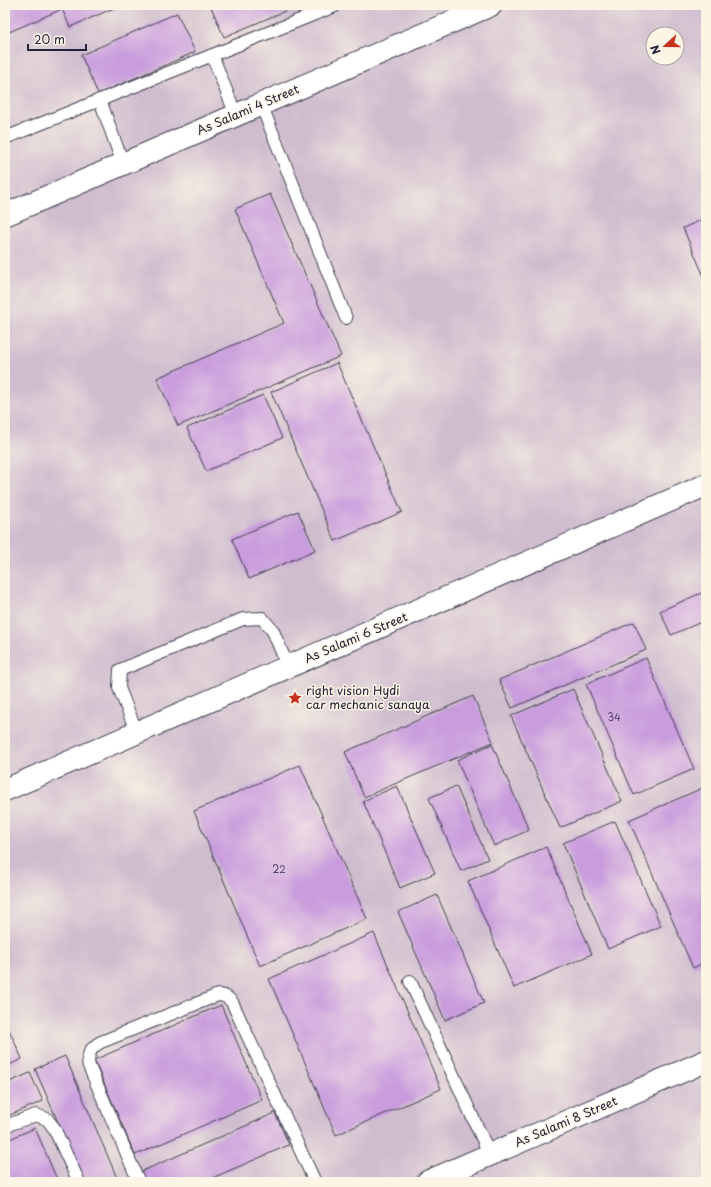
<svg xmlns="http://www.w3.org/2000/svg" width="711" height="1187" font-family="'Playpen Sans',sans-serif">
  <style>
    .industrial { fill: #cfbdcf; fill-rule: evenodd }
    .building { fill: #c99ddd }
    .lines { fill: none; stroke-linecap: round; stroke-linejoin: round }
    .lane-casing { stroke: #413e4f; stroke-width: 14 }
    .street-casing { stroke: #413e4f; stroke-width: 24 }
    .lane { stroke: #fff; stroke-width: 12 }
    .street { stroke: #fff; stroke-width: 22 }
    .labels { text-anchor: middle; stroke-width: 3; stroke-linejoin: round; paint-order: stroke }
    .number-label { font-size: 10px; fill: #4c4164 }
    .street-label { font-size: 12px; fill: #22223b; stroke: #fcf5e5 }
    .poi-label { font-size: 12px; fill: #22223b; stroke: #fcf5e5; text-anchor: start }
  </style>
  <rect width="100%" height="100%" fill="#fcf5e5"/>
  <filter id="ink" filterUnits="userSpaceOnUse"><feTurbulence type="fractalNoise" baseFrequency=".025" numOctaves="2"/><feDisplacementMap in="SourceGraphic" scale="8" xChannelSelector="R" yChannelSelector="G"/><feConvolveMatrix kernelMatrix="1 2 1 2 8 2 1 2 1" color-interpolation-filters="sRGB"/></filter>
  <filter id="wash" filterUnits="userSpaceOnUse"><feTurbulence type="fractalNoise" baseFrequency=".012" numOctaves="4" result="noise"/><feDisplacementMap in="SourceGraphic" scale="16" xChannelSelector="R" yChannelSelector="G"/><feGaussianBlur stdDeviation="0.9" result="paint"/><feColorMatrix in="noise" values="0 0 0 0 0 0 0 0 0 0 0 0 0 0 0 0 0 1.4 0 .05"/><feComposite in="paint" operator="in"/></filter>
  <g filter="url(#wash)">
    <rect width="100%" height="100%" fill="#f3ddbf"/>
    <path class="industrial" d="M5 5H706V1182H5ZM653 34H677V58H653Z"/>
    <g id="blocks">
      <g class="building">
        <path d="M5 5H121L70 27 62 9 7 33 5 29Z"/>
        <path d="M210 5H299L224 37Z"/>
        <path d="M177 13 195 52 98 94 81 55Z"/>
        <path d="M270 194 341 356 178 426 157 378 284 323 235 209Z"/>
        <path d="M706 218V281L683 228Z"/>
        <path d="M337 363 402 512 335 541 271 392Z"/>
        <path d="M263 395 282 438 206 471 187 428Z"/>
        <path d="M298 511 315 550 249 579 232 539Z"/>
        <path d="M706 591V620L671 635 660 611Z"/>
        <path d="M634 622 646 650 512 708 499 680Z"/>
        <path d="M646 658 694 769 634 795 586 684Z"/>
        <path d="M573 689 622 801 560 828 511 716Z"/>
        <path d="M473 696 493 742 364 797 345 752Z"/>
        <path d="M492 744 529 830 494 846 457 760Z"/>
        <path d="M300 765 367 919 260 966 194 811Z"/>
        <path d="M397 786 435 873 400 888 363 801Z"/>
        <path d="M456 786 488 859 461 871 429 798Z"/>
        <path d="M705 787 706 962 693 968 629 820Z"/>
        <path d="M615 821 661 926 608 949 563 843Z"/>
        <path d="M546 847 592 954 514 988 468 881Z"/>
        <path d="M437 895 484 1003 445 1020 398 912Z"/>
        <path d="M374 933 441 1089 336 1135 269 979Z"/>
        <path d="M221 1005 262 1100 135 1155 94 1060Z"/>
        <path d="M8 1027 22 1059 5 1067V1028Z"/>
        <path d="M65 1056 117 1178 109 1182H84L35 1069Z"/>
        <path d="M30 1073 43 1101 5 1117V1084Z"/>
        <path d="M275 1113 289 1145 203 1182H142L138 1173Z"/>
        <path d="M35 1128 58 1182H5V1141Z"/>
      </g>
    </g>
  </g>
  <g filter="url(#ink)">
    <use href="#blocks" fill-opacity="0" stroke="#413e4f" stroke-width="1"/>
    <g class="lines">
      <g class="lane-casing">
        <g id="lane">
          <path d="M212 55 236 115"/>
          <path d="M100 100 123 164"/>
          <path d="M261 104 346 318"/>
          <path d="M5 138 335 6"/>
          <path d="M137 733 119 688 120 670 243 619 262 618 273 631 288 667"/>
          <path d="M410 981 490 1155"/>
          <path d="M5 1126 36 1115 47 1119 54 1128 79 1182"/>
          <path d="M139 1182 89 1066C86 1055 91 1047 101 1042L218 995C224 995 228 997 232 1002L315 1182"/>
        </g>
      </g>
      <g class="street-casing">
        <g id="street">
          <path d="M5 215 491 5"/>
          <path d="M5 790 706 485"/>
          <path d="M427 1182 706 1061"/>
        </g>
      </g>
      <use href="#lane" class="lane"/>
      <use href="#street" class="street"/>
    </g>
  </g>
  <defs>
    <g id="sight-bare" transform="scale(1.08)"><path d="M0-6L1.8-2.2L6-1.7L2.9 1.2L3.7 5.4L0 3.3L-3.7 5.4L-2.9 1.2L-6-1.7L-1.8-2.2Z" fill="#c8321e" stroke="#fcf5e5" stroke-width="2.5" paint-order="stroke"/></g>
  </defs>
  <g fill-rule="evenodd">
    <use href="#sight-bare" x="295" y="698"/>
  </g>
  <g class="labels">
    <g class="number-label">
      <text x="614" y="721">34</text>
      <text x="279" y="873">22</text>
    </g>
    <g class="street-label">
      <text transform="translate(248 110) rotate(-23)" y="4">As Salami 4 Street</text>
      <text transform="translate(356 638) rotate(-23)" y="4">As Salami 6 Street</text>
      <text transform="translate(566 1122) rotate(-23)" y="4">As Salami 8 Street</text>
    </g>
    <g class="poi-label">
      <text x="306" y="695">right vision Hydi<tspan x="306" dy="14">car mechanic sanaya</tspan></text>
    </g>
  </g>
  <rect width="711" height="1187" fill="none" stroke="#fcf5e5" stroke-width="20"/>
  <g transform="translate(665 46) rotate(249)"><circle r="19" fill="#fcf5e5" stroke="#a5a1a1"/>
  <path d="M0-3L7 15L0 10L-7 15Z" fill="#c8321e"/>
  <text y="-6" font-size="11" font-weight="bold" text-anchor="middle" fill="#22223b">N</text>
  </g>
  <path d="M28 44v6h58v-6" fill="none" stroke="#22223b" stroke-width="2"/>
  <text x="34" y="44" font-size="12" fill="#22223b" stroke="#fcf5e5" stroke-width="3" paint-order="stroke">20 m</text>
</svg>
